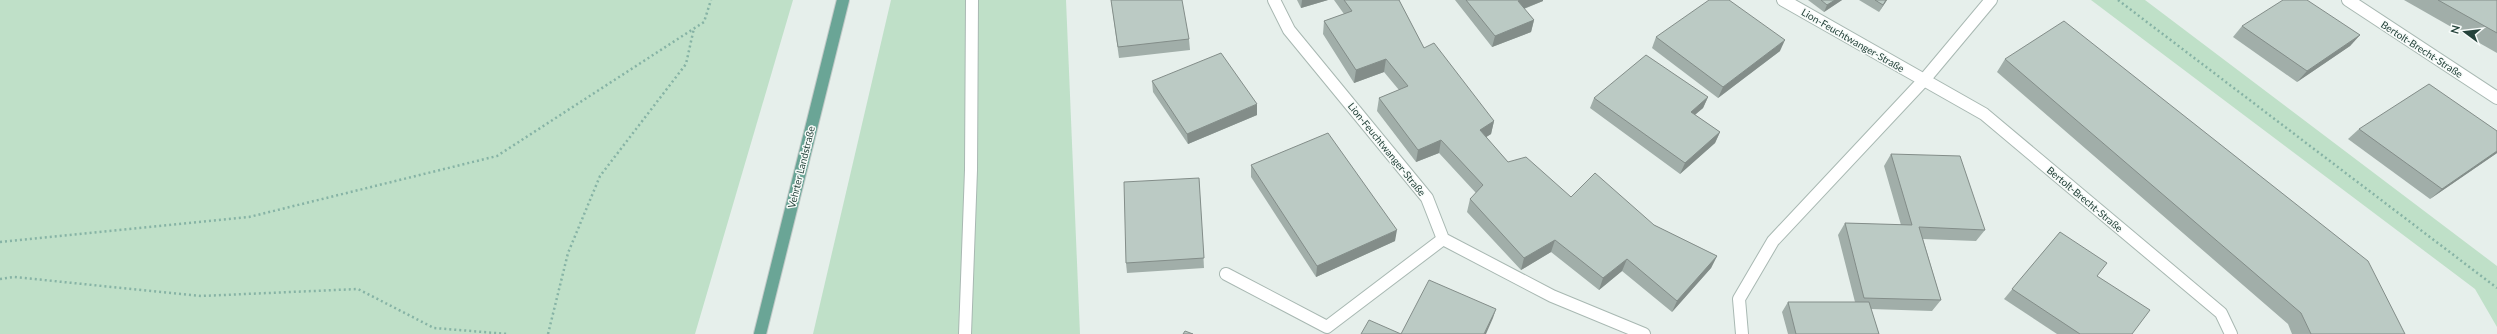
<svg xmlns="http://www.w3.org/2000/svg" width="2497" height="334" font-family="Lato,sans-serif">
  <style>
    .green { fill: #bfe0c8 }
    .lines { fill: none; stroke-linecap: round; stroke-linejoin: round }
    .minor-casing { stroke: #a8b8b2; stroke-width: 14 }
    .major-casing { stroke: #c2cac8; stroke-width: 14 }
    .path { stroke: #86b3a5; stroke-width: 2.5; stroke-dasharray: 2 3; stroke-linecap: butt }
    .minor { stroke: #fff; stroke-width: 12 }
    .major { stroke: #6aa596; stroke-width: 12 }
    .wall { fill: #a1aea9 }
    .shaded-wall { fill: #838d89 }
    .building { fill: #bbcac4; stroke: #838d89 }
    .labels { text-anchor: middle; stroke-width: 3; stroke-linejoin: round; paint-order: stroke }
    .street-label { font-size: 10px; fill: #24423a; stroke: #f7fbf9 }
  </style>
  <rect width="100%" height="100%" fill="#e6efeb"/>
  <g class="green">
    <path d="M0 0H793L695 334H0Z"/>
    <path d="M891 0H1066L1080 334H813Z"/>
    <path d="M2091 0H2145L2497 266V327L2475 289Z"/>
  </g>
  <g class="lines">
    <g class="minor-casing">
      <g id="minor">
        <path d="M1274 0 1289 30 1427 198 1443 239 1552 296 1644 334"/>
        <path d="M1783 0 1984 114 2221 313 2231 334"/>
        <path d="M2348 0 2497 98"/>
        <path d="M1226 274 1327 327 1443 239"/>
        <path d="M965 334 971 170 972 0"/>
        <path d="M1742 334 1739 299 1773 241 1924 80 1991 0"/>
      </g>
    </g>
    <g class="major-casing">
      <path id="major" d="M760 334 843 0"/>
    </g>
    <g class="path">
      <path d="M2118 0 2497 288"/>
      <path d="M0 242 249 217 497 156 704 22 711 0"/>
      <path d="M0 279 14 277 201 296 358 289 434 328 508 334"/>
      <path d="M548 334 568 253 600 176 686 64 694 28"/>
    </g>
    <use href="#minor" class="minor"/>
    <use href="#major" class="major"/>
  </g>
  <g class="wall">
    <path d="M1111 0 1189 39 1190 50 1119 58Z"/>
    <path d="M1297 0H1328L1301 8Z"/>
    <path d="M1334 0H1399L1424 48 1494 121 1491 134 1486 137 1508 162 1571 197 1654 225 1717 256 1711 268 1672 312 1622 271 1599 290 1551 252 1521 270 1467 212 1470 199 1476 193 1439 153 1416 162 1377 111 1379 98 1399 90 1384 72 1354 83 1323 34 1324 21 1344 14Z"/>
    <path d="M1455 0H1543V1L1524 9 1534 20 1531 32 1492 47Z"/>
    <path d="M1808 0H1842L1824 12Z"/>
    <path d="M1859 0H1887L1879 12Z"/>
    <path d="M2404 0H2497V53Z"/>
    <path d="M2242 26 2360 35 2350 46 2297 82 2233 37Z"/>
    <path d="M1656 37 1780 51 1718 98 1652 48Z"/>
    <path d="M2005 59 2405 334H2292L2288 324 1997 72Z"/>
    <path d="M1152 81 1257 115 1188 144 1153 92Z"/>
    <path d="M1708 97 1703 108 1695 115 1720 132 1715 143 1680 174 1590 108 1594 98Z"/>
    <path d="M2359 129 2497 153 2430 199 2348 139Z"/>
    <path d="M1891 154 1985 230 1976 241 1923 239 1941 300 1932 311 1871 309 1879 334H1788L1782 312 1788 302H1855L1838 235 1845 223 1901 225 1884 166Z"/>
    <path d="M1251 165 1395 241 1316 277 1251 177Z"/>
    <path d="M1199 178 1204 268 1127 273 1126 263Z"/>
    <path d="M2060 232 2097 276 2132 334H2057L2004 299Z"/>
  </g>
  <g class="shaded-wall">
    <path d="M1302 0H1328L1301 8Z"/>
    <path d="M1520 0H1543V1L1515 12 1518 1Z"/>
    <path d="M1835 0H1842L1824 12 1827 5Z"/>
    <path d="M1886 0H1887L1879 12 1883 5Z"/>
    <path d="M1534 20 1531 32 1492 47 1495 36Z"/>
    <path d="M2360 35 2350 46 2297 82 2307 71Z"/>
    <path d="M1785 40 1780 51 1718 98 1723 87Z"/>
    <path d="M1386 59 1384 72 1354 83 1356 70Z"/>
    <path d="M1708 97 1703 108 1686 122 1691 112Z"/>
    <path d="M1257 104V115L1188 144 1187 134Z"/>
    <path d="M1494 121 1491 134 1477 143 1480 130Z"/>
    <path d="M1720 132 1715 143 1680 174 1685 163Z"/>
    <path d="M1441 140 1439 153 1416 162 1418 150Z"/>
    <path d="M2497 151V153L2430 199 2442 189Z"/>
    <path d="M1397 230 1395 241 1316 277 1317 266Z"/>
    <path d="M1555 240 1551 252 1521 270 1524 258Z"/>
    <path d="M1717 256 1711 268 1672 312 1677 301Z"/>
    <path d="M1627 259 1622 271 1599 290 1603 278Z"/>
    <path d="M1496 309 1493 318 1486 334H1484Z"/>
  </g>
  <g class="building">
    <path d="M1111 0H1182L1189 39 1118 47Z"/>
    <path d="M1344 0H1399L1424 48 1434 43 1494 121 1480 130 1508 162 1526 157 1571 197 1595 173 1654 225 1717 256 1677 301 1627 259 1603 278 1555 240 1524 258 1470 199 1483 185 1441 140 1418 150 1379 98 1408 86 1386 59 1356 70 1324 21 1352 11Z"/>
    <path d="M1466 0H1520L1518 1 1534 20 1495 36Z"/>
    <path d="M1709 0H1729L1785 40 1723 87 1656 37Z"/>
    <path d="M1821 0H1835L1827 5Z"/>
    <path d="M1875 0H1886L1883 5Z"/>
    <path d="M2283 0H2307L2360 35 2307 71 2242 26Z"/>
    <path d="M2438 0H2497V33Z"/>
    <path d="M2064 21 2368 261 2405 334H2311L2301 313 2005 59Z"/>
    <path d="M1221 53 1257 104 1187 134 1152 81Z"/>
    <path d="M1646 55 1708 97 1691 112 1720 132 1685 163 1594 98Z"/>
    <path d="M2429 84 2497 131V151L2442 189 2359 129Z"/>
    <path d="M1328 133 1397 230 1317 266 1251 165Z"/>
    <path d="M1891 154 1960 156 1985 230 1919 227 1941 300 1864 298 1845 223 1912 225Z"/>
    <path d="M1199 178 1204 258 1126 263 1124 182Z"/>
    <path d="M2060 232 2107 263 2097 276 2150 310 2132 334H2080L2012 289Z"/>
    <path d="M1429 280 1496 309 1484 334H1361L1369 320 1401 334Z"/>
    <path d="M1788 302H1869L1879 334H1796Z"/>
    <path d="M1185 331 1193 334H1183Z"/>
  </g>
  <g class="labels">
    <g class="street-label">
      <text transform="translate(1853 40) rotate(30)" y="4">Lion-Feuchtwanger-Straße</text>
      <text transform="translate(2422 49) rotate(33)" y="4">Bertolt-Brecht-Straße</text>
      <text transform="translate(1387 149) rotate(51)" y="4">Lion-Feuchtwanger-Straße</text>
      <text transform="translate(801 167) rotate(-76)" y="4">Vehrter Landstraße</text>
      <text transform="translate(2085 199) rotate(40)" y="4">Bertolt-Brecht-Straße</text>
    </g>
  </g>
  <g transform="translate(2465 32) rotate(285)" stroke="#f7fbf9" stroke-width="3" paint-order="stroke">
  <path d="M0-3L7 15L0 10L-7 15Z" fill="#24423a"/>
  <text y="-6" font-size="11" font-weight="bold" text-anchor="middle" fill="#24423a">N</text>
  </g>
</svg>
